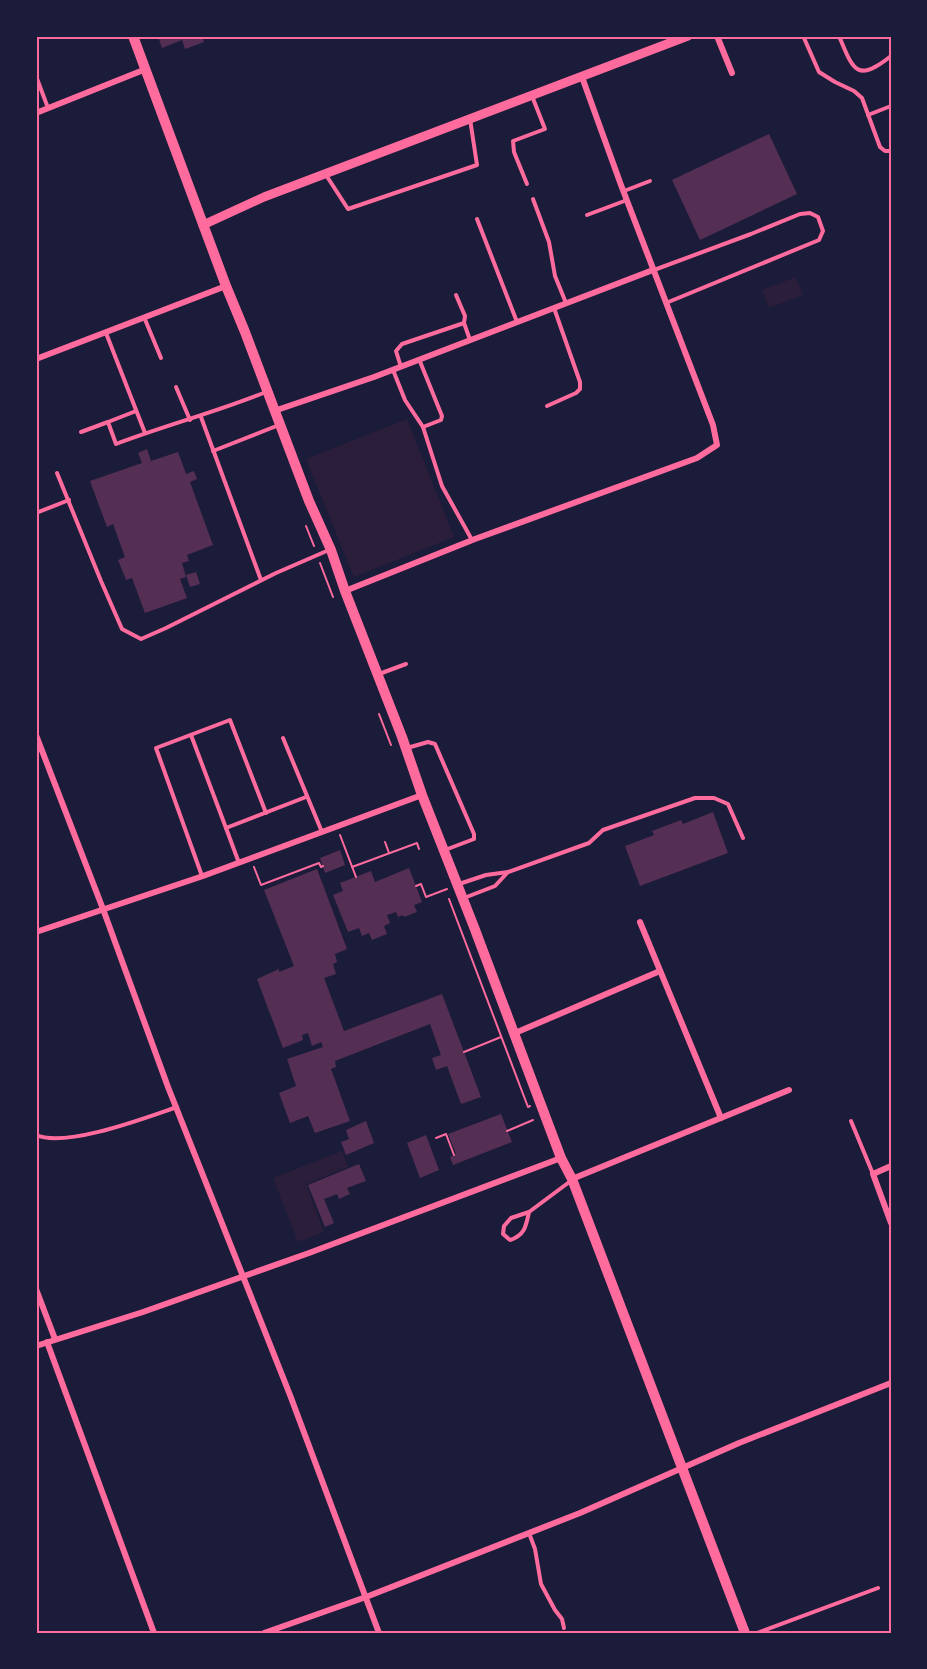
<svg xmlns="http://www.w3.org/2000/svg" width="927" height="1669" font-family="'Open Sans',sans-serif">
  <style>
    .green { fill: #2a1e3b }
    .building { fill: #542f53 }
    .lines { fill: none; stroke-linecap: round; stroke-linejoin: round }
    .path { stroke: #ff6b9d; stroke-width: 2 }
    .service { stroke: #ff6b9d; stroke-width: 4 }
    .minor { stroke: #ff6b9d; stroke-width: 6 }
    .tertiary { stroke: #ff6b9d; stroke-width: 9 }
    .secondary { stroke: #ff6b9d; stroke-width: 10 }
    .neatline { fill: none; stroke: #ff6b9d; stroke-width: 2 }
  </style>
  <rect width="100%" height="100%" fill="#1b1b3a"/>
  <g class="green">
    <path d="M796 277 803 295 769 308 762 290Z"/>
    <path d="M407 419 454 537 354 577 306 459Z"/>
    <path d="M342 1151 348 1167 306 1184 324 1232 298 1242 273 1178Z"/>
  </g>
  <g class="building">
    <path d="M158 36H202L204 42 185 49 182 40 162 48Z"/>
    <path d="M769 134 797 194 700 240 672 180Z"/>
    <path d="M147 449 151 461 178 452 186 474 194 471 197 479 190 482 213 545 187 555 189 561 182 563 186 577 180 579 187 598 145 613 132 578 126 580 118 560 125 557 113 524 107 527 90 481 142 463 138 453Z"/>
    <path d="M196 572 200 584 190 587 186 575Z"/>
    <path d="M713 812 728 853 640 886 625 846 654 835 652 831 681 820 683 824Z"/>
    <path d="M340 850 345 865 325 873 320 858Z"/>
    <path d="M409 868 422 902 414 905 417 912 404 917 403 915 398 917 396 912 387 915 390 923 384 926 387 934 372 940 369 933 362 936 359 928 348 932 333 895 343 891 340 883 371 871 375 882Z"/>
    <path d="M317 869 347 949 335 954 337 962 333 964 336 974 324 978 344 1031 442 994 481 1097 461 1104 447 1066 436 1070 432 1058 441 1055 430 1024 335 1061 336 1067 331 1069 350 1121 315 1133 308 1116 290 1123 279 1093 296 1086 287 1059 323 1047 321 1042 312 1046 308 1033 302 1035 303 1040 283 1048 257 979 279 969V972L294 966 264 890Z"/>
    <path d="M501 1114 512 1142 453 1165 450 1157 456 1154 448 1134Z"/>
    <path d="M366 1121 374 1143 346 1155 341 1142 349 1139 346 1130Z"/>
    <path d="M426 1135 439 1170 420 1178 407 1143Z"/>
    <path d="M359 1164 366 1181 347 1188 350 1194 339 1199 337 1194 324 1199 334 1223 325 1227 308 1185Z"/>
  </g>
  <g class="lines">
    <g class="path">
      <path d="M306 526 314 546"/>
      <path d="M320 563 333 597"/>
      <path d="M379 714 391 745"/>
      <path d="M340 835 356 877"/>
      <path d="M385 842 389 853"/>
      <path d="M254 867 261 885 319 863 321 867 323 866"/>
      <path d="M352 867 417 843 419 849"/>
      <path d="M416 886 421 884 426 897 447 889"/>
      <path d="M449 899 528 1107 530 1106"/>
      <path d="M464 1052 501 1037"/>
      <path d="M507 1131 533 1120"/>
      <path d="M436 1138 446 1134 454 1155"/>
    </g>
    <g class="service">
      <path d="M839 36C853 69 856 84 891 56"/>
      <path d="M804 38 819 72 835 82 854 91 862 98 880 147 885 151H891"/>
      <path d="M36 76 48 108"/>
      <path d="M868 115 891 106"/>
      <path d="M326 175 348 209 477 165 470 119"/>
      <path d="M527 184 514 152 513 141 545 129 532 96"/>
      <path d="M624 191 650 181"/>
      <path d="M533 199 549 242 555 276 566 303"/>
      <path d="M587 215 627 200"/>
      <path d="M477 219 517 322"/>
      <path d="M654 270 751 234 800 214 810 213 818 217 823 231 819 240 666 303"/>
      <path d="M456 295 465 316 464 323"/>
      <path d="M144 317 161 358"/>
      <path d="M106 333 145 433"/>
      <path d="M419 359 442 416 441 420 423 427"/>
      <path d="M401 367 396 351 402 344 464 323 470 340"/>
      <path d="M393 370 405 400 423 427 442 486 472 540"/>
      <path d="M176 387 190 420"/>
      <path d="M547 406 576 393 580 389V382L554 308"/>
      <path d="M136 411 108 422 116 444C166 425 217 412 266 392"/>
      <path d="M201 417 261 580"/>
      <path d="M81 432 108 422"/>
      <path d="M213 451 279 425"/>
      <path d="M57 473 101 581 122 629 141 639 166 628 276 573 329 550"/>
      <path d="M36 513 69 500"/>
      <path d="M36 561H37"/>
      <path d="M379 674 406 664"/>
      <path d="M191 735 226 828 306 797"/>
      <path d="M283 738 322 832"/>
      <path d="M407 748 428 742 435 744 474 834V839L445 850"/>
      <path d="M226 828 239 863"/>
      <path d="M202 876 156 748 230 720 266 813"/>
      <path d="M459 884 486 875 508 872 589 843 603 830 695 798H714L728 804 743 838"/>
      <path d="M464 898 495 886 508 872"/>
      <path d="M851 1121 873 1174"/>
      <path d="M36 1135C66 1148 145 1118 177 1107"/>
      <path d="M529 1212C526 1226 525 1235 510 1240L503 1234 504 1226 511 1218 529 1212 572 1180"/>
      <path d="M529 1533 535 1549 541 1584 555 1610 562 1619 564 1628"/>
      <path d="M757 1633 878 1588"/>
    </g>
    <g class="minor">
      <path d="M717 36 732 73"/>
      <path d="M36 113 146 69"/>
      <path d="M36 359 226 286"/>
      <path d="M274 411 374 377 653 270"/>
      <path d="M345 591 475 539 697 458 717 445 713 425 621 185 582 77"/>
      <path d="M36 735 103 909 168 1087 290 1395 379 1633"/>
      <path d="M640 922 721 1118"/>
      <path d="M36 932 203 876 422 795"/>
      <path d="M515 1033 660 971"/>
      <path d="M891 1166 873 1174 891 1223"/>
      <path d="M572 1179 789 1090"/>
      <path d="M36 1289 55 1339"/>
      <path d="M47 1342 154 1633"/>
      <path d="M36 1346 143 1312 309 1253 561 1158"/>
      <path d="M264 1633 366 1597 580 1513 739 1443 891 1383"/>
    </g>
    <path class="tertiary" d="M203 225 264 197 688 36"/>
    <path class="secondary" d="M133 36 226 286 245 332 309 501 331 550 345 591 402 737 422 795 474 927 561 1158 572 1179 745 1633"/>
  </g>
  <rect width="927" height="1669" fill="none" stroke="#1b1b3a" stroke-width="75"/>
  <rect x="38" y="38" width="852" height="1594" class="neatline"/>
</svg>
